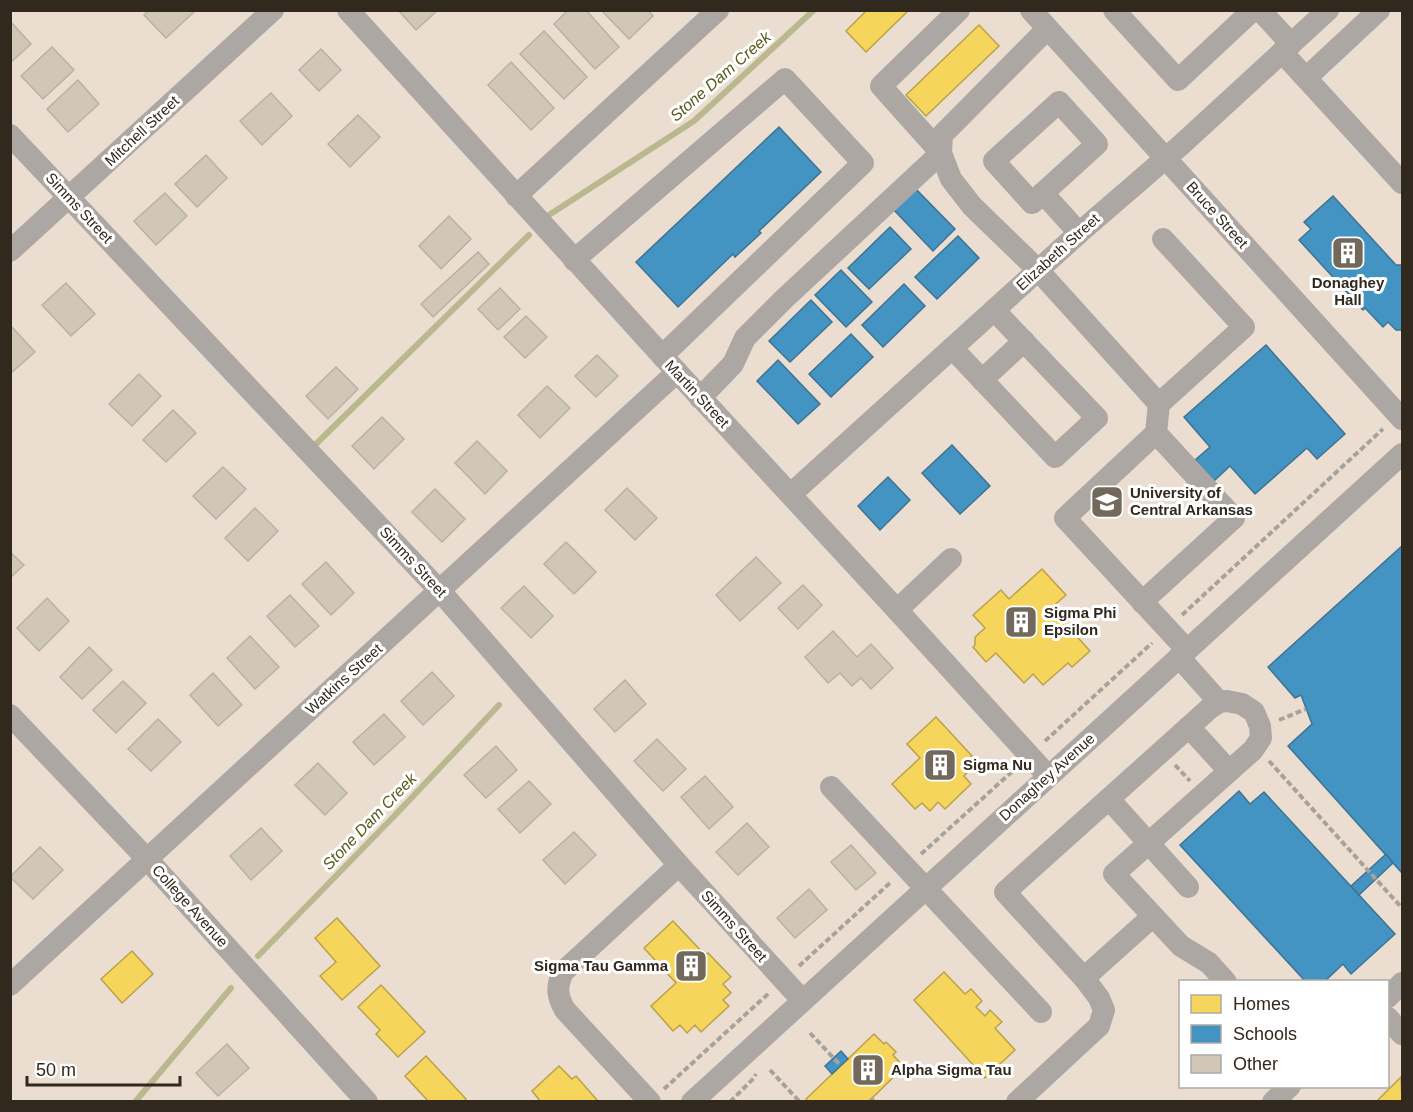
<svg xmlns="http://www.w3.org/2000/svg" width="1413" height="1112" font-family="Arial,sans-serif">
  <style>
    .homes { fill: #f6d55c; stroke: #bba149; stroke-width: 1.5 }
    .schools { fill: #4393c3; stroke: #3e7392; stroke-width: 1.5 }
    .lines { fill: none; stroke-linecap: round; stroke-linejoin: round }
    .stream { stroke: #bab88e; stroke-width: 6 }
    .building { fill: #d0c7b7; stroke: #bab1a6; stroke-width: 1.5 }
    .path { stroke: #a8a29c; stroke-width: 4; stroke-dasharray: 6 3; stroke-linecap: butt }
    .minor { stroke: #ada7a3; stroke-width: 22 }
    .labels { text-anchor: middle; stroke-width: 6; stroke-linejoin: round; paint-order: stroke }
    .street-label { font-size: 15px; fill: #31281e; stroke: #fff }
    .poi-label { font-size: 15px; font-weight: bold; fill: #31281e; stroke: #fff; text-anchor: start }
    .water-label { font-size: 16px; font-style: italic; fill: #595a1c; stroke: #fff }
  </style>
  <rect width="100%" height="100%" fill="#ebded0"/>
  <g class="homes">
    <path d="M867 10H909L866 52 846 31Z"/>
    <path d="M979 25 999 46 926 116 906 95Z"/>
    <path d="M1042 569 1066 595 1051 608 1090 651 1072 667 1068 663 1043 685 1033 674 1024 683 996 653 986 662 973 647 975 645V637L985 628 973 615 1001 590 1009 599Z"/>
    <path d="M936 717 972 756 965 762 971 768 964 776 971 784 945 809 938 802 930 811 922 803 915 809 892 784 920 758 907 744Z"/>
    <path d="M337 918 380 966 342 1000 320 976 336 962 315 938Z"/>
    <path d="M673 921 705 955 708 953 731 977 723 984 731 993 723 1000 729 1006 701 1032 695 1025 687 1033 680 1025 673 1031 651 1006 676 983 644 948Z"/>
    <path d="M132 951 153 974 122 1003 101 979Z"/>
    <path d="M944 972 965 994 971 989 982 1001 976 1007 985 1016 990 1010 1002 1022 995 1028 1015 1050 985 1078 914 1000Z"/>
    <path d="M381 985 425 1032 398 1057 376 1034 380 1030 358 1007Z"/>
    <path d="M874 1034 884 1044 886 1042 896 1052 893 1055 904 1067 868 1102H808L806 1099Z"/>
    <path d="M426 1056 466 1099 463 1102H429L405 1076Z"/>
    <path d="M559 1066 572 1079 576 1076 597 1100 595 1102H541L532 1091Z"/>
    <path d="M1401 1077 1402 1102H1376Z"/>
  </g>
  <g class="schools">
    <path d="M779 127 821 172 759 231 761 233 735 257 733 254 678 307 636 262Z"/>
    <path d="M914 187 955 229 933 251 892 208Z"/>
    <path d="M1333 196 1396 265H1402V330H1396L1388 322 1383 327 1365 308 1363 310 1299 240 1311 229 1304 222Z"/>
    <path d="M890 227 911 249 869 289 848 268Z"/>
    <path d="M958 236 979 258 937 299 915 277Z"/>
    <path d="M841 270 872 302 846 327 815 295Z"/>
    <path d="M904 284 925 306 883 347 862 325Z"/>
    <path d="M811 300 832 322 790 362 769 341Z"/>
    <path d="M851 334 873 357 831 397 809 374Z"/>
    <path d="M1266 345 1345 434 1317 459 1307 448 1255 494 1230 466 1214 481 1195 460 1210 447 1184 417Z"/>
    <path d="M778 360 820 404 798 424 757 381Z"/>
    <path d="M952 445 990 486 960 514 922 473Z"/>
    <path d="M888 477 910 500 880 530 858 506Z"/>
    <path d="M1402 546V873L1288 746 1312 724 1301 695 1295 698 1268 667Z"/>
    <path d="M1239 791 1250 804 1264 792 1395 934 1351 974 1343 964 1324 982H1306L1180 845Z"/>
    <path d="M1386 854 1393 863 1359 895 1351 886Z"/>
    <path d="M841 1051 848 1059 832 1074 825 1066Z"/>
  </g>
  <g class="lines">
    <g class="stream">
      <path d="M549 215 694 121 814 10"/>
      <path d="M316 444 529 235"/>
      <path d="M258 956 401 809 499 705"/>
      <path d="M135 1102 231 988"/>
    </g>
  </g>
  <g class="building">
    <path d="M149 10H196L166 38 144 15Z"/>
    <path d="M398 10H438L416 30Z"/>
    <path d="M568 10H586L619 47 595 69 554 24Z"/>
    <path d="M601 10H648L653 16 629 39Z"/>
    <path d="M10 21 31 44 10 63Z"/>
    <path d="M544 31 587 77 564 99 520 54Z"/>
    <path d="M52 47 74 70 43 99 21 76Z"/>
    <path d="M321 49 341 70 319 91 299 70Z"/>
    <path d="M511 62 554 108 531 130 488 85Z"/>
    <path d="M78 80 99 104 68 132 47 109Z"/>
    <path d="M271 93 292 116 262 145 240 121Z"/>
    <path d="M358 115 380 137 350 167 328 144Z"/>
    <path d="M206 155 227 178 197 207 175 184Z"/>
    <path d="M165 193 187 216 156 245 134 221Z"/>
    <path d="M449 216 471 239 441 269 419 246Z"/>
    <path d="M478 252 489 264 433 317 421 304Z"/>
    <path d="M66 283 95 314 71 336 42 305Z"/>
    <path d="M500 288 520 309 498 330 478 309Z"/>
    <path d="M526 316 547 337 525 358 504 337Z"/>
    <path d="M10 325 35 352 11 373 10 372Z"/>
    <path d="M597 355 618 376 596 397 575 376Z"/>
    <path d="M336 367 358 389 328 419 306 396Z"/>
    <path d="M139 374 161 396 132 426 109 404Z"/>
    <path d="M547 386 570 408 540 438 518 415Z"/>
    <path d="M173 410 196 433 166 462 143 440Z"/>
    <path d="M382 417 404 439 374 469 352 446Z"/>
    <path d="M477 441 507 471 485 494 455 463Z"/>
    <path d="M223 467 246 489 216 519 193 496Z"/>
    <path d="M627 488 657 518 635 540 605 510Z"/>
    <path d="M435 489 465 519 442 542 412 512Z"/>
    <path d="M255 508 278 531 248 561 225 538Z"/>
    <path d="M566 542 596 572 574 594 544 564Z"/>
    <path d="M10 552 24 565 10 578Z"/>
    <path d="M756 557 781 583 740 621 716 595Z"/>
    <path d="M326 562 354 593 331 615 302 584Z"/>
    <path d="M803 585 822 605 798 629 778 608Z"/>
    <path d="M524 586 553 616 531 638 501 608Z"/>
    <path d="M290 595 319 626 295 647 267 616Z"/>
    <path d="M47 598 69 621 39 651 17 628Z"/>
    <path d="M833 631 857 657 871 644 893 668 871 689 861 678 852 686 840 673 828 683 805 657Z"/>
    <path d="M250 636 279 667 255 689 227 658Z"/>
    <path d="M89 647 112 670 82 699 60 677Z"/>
    <path d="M432 672 454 696 423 725 401 701Z"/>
    <path d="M213 673 242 705 218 726 190 695Z"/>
    <path d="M625 680 646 704 615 732 594 709Z"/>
    <path d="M123 681 146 703 116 733 93 710Z"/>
    <path d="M384 714 405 737 374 765 353 742Z"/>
    <path d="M158 719 181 742 151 771 128 749Z"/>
    <path d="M657 739 686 769 663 791 634 761Z"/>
    <path d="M496 746 517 770 486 798 464 775Z"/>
    <path d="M318 763 347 793 325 815 295 785Z"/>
    <path d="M705 776 733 807 709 829 681 797Z"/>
    <path d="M529 781 551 804 520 833 498 809Z"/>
    <path d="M747 823 769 847 738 875 716 852Z"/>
    <path d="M261 828 282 851 251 880 230 856Z"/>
    <path d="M574 832 596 855 565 884 543 860Z"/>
    <path d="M851 845 876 873 856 890 831 862Z"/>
    <path d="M40 847 63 870 33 899 10 877Z"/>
    <path d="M809 889 827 910 795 938 777 918Z"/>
    <path d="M227 1044 249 1068 218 1096 196 1073Z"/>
  </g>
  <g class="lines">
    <g class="path">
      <path d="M1182 615 1383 429"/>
      <path d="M1279 720 1306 709"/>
      <path d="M1045 741 1152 643"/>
      <path d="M1269 761 1402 908"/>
      <path d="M1175 765 1190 781"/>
      <path d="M921 854 1015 769"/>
      <path d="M799 966 891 882"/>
      <path d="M810 1033 841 1066"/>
      <path d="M770 1070 800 1102"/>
      <path d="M664 1089 769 993"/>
      <path d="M871 1098 874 1102"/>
      <path d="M730 1102 754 1078 756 1074"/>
    </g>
    <g class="minor">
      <path d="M348 10 677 372 897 610 1048 776"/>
      <path d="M1031 10 1402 419"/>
      <path d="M1114 10 1178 80 1253 10"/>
      <path d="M1260 10 1291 44"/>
      <path d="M1047 29 942 135 941 153 951 179 972 206 1038 270 1159 404"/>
      <path d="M1282 52 1402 183"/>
      <path d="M1306 78 1379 10"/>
      <path d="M1059 102 1097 144 1032 203 994 161Z"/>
      <path d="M10 135 440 591 679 865 802 1000"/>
      <path d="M1043 193 1079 233"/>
      <path d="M516 196 718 10"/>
      <path d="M1163 239 1244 327 1159 404 1156 433 1065 518 1187 650"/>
      <path d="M10 251 273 10"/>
      <path d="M574 260 785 79 863 163 662 356"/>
      <path d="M952 348 1055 457 1097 418 994 310"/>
      <path d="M982 380 1024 341"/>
      <path d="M700 398 733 364 745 338 784 299 941 153 881 86 959 10"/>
      <path d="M791 494 1079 233 1181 145 1328 10"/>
      <path d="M1142 602 1234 518 1156 433"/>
      <path d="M897 610 951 559"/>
      <path d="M1179 657 1219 702"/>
      <path d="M10 715 147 859 367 1102"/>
      <path d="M1189 727 1229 771"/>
      <path d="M831 787 1041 1012"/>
      <path d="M1109 799 1188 887"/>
      <path d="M1084 978 1153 916"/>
      <path d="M10 985 677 372"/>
      <path d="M1388 997 1402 983"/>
      <path d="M1388 1018 1402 1034"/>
      <path d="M650 1102 565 1010C557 996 556 987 563 972L679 865"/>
      <path d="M692 1102 1402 454"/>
      <path d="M1017 1102 1099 1026 1104 1010 1099 998 1084 978 1005 892 1210 708 1219 702 1227 701 1242 704 1254 712 1260 726 1261 738 1253 750 1114 874 1181 946 1209 963 1226 982"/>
      <path d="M1273 1102 1290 1086"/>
    </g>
  </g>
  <defs>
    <g id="building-square" transform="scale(1.725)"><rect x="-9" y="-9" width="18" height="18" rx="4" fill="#72685c" stroke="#fff"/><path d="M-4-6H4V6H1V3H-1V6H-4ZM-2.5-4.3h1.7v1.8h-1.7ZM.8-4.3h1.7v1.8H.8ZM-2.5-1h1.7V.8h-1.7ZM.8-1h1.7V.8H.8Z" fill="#fff"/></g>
    <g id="university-square" transform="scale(1.725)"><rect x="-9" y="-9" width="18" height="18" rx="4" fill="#72685c" stroke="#fff"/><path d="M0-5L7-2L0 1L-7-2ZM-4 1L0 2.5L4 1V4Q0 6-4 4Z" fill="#fff"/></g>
  </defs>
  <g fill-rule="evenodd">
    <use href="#building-square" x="1348" y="253"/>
    <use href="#university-square" x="1107" y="502"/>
    <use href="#building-square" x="1021" y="622"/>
    <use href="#building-square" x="940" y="765"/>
    <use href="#building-square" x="691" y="966"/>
    <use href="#building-square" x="868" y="1070"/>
  </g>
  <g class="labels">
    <g class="street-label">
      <text transform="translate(142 131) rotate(-43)" y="5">Mitchell Street</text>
      <text transform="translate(79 208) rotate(47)" y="5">Simms Street</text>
      <text transform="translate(1217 215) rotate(48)" y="5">Bruce Street</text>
      <text transform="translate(1058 252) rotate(-42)" y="5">Elizabeth Street</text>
      <text transform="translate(697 394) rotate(47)" y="5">Martin Street</text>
      <text transform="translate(413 562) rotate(47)" y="5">Simms Street</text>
      <text transform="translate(344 679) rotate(-42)" y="5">Watkins Street</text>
      <text transform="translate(1047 777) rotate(-42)" y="5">Donaghey Avenue</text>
      <text transform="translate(190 906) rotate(48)" y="5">College Avenue</text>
      <text transform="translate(734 926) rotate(48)" y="5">Simms Street</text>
    </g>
    <g class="poi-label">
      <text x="1348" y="288" text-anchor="middle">Donaghey<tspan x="1348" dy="17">Hall</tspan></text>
      <text x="1130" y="498">University of<tspan x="1130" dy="17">Central Arkansas</tspan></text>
      <text x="1044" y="618">Sigma Phi<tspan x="1044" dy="17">Epsilon</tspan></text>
      <text x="963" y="770">Sigma Nu</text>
      <text x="668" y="971" text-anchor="end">Sigma Tau Gamma</text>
      <text x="891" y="1075">Alpha Sigma Tau</text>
    </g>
    <g class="water-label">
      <text transform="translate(720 76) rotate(-41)" y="6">Stone Dam Creek</text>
      <text transform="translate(369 821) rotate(-46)" y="6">Stone Dam Creek</text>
    </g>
  </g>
  <rect width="1413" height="1112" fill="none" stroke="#31281e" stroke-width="24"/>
  <rect x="1179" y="980" width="210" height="108" fill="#ffffff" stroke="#ada9a5" stroke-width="1.5"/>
  <rect x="1191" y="995" width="30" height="18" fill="#f6d55c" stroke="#ada9a5" stroke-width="1.5"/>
  <text x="1233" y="1010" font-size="18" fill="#31281e">Homes</text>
  <rect x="1191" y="1025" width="30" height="18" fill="#4393c3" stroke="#ada9a5" stroke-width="1.5"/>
  <text x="1233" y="1040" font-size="18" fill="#31281e">Schools</text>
  <rect x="1191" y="1055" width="30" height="18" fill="#d0c7b7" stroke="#ada9a5" stroke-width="1.5"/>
  <text x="1233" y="1070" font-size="18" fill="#31281e">Other</text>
  <path d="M27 1076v9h153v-9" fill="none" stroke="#31281e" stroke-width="3"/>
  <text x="36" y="1076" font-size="18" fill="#31281e" stroke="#ffffff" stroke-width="4.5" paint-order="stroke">50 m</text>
</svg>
